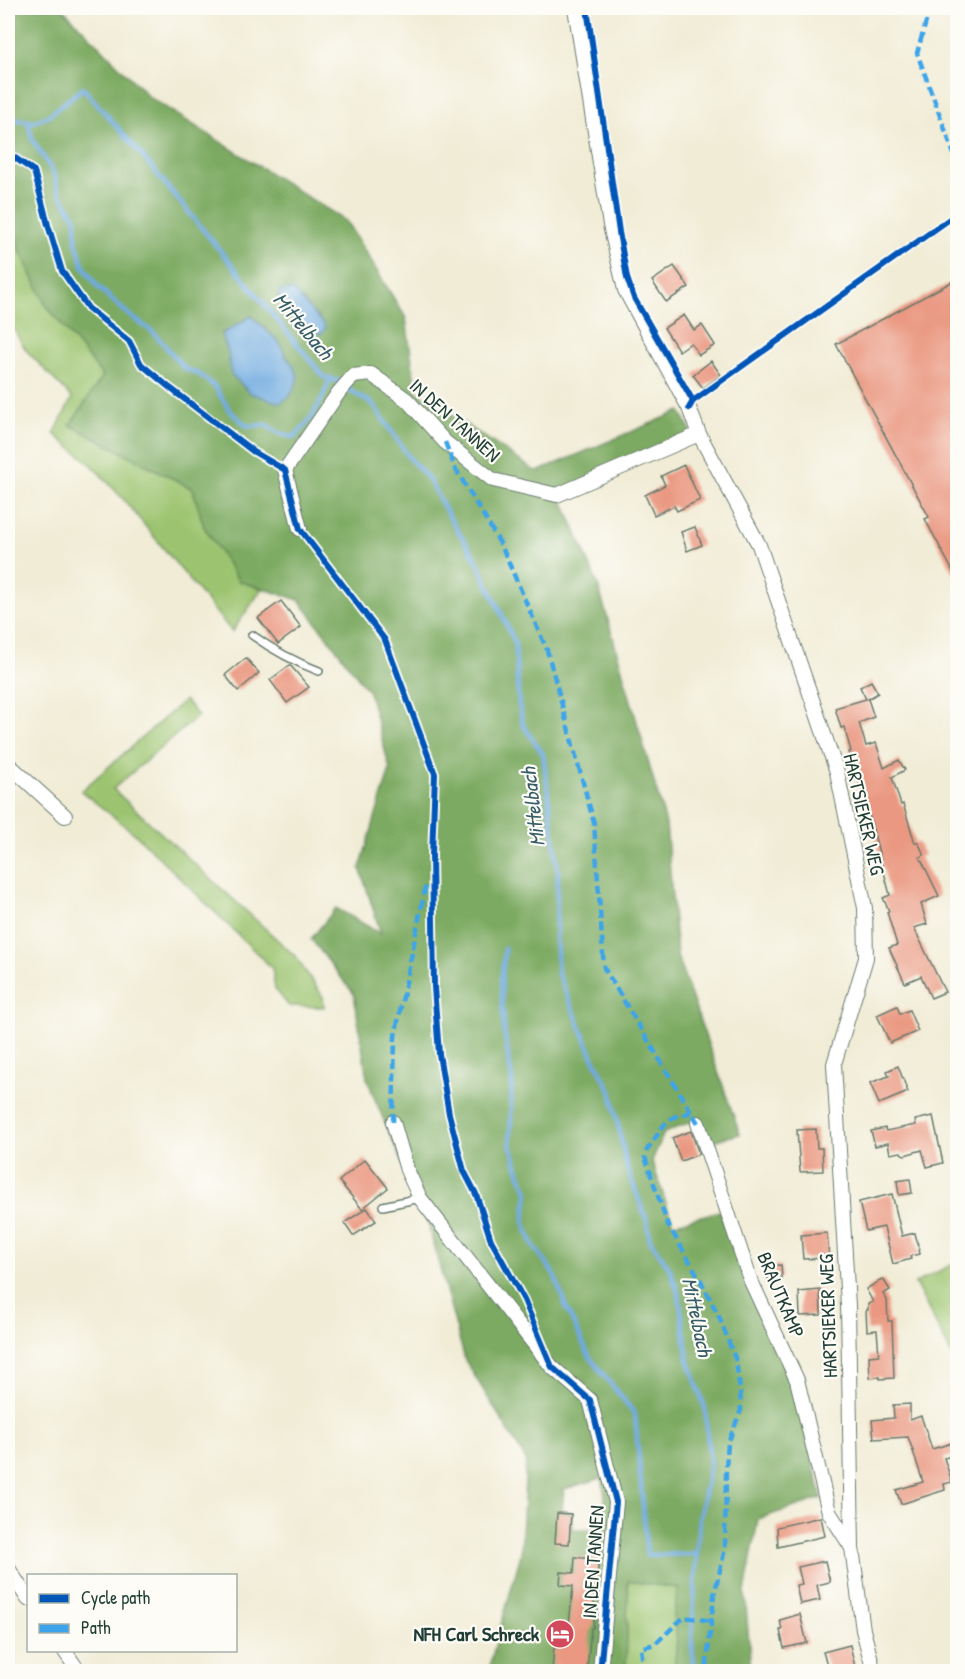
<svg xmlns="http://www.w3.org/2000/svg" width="965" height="1679" font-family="'Patrick Hand',sans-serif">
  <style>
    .green { fill: #9cc470; stroke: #5e8052; stroke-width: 1.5 }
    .forest { fill: #7daa62; stroke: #4e744b; stroke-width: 1.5; fill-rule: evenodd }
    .water { fill: #6fabe0; stroke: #47748a; stroke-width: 1.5 }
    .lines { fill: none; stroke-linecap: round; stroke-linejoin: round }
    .stream { stroke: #6fabe0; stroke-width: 4.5 }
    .building { fill: #ea9881 }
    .service-casing { stroke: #687a6d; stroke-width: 10 }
    .minor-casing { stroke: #687a6d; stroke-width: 16 }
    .service { stroke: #fff; stroke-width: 7 }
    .minor { stroke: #fff; stroke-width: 14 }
    .quiet { stroke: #3da4eb; stroke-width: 4.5; stroke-dasharray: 9 4.5; stroke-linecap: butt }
    .cycleway-casing { stroke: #fdfcf7; stroke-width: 10 }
    .cycleway { stroke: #0057b8; stroke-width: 6 }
    .labels { text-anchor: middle; stroke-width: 4.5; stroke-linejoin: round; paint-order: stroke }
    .street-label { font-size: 20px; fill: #1f3d34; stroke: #fdfcf7 }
    .poi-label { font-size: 20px; font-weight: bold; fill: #1f3d34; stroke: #fdfcf7; text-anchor: end }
    .water-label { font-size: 21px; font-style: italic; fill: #375e68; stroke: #fdfcf7 }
  </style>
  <rect width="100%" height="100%" fill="#fdfcf7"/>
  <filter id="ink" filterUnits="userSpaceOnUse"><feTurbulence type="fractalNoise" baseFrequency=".0167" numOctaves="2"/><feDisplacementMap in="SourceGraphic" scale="12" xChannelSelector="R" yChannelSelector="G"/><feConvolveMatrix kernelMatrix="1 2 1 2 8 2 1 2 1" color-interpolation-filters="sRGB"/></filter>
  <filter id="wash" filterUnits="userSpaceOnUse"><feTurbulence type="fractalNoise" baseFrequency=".008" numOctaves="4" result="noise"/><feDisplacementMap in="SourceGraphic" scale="24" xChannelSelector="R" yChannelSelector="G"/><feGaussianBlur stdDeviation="1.35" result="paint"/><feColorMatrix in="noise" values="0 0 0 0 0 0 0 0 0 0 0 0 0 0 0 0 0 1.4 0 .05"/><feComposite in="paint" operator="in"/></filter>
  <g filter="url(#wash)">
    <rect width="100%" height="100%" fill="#f1ecd6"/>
    <g class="green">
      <path d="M8 225 46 305 103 376 71 425 193 489 204 527 239 581 262 589 232 632 124 500 91 464 54 434 72 398 26 350 8 320Z"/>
      <path d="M185 700 198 716 113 789 295 956 323 997 324 1007 289 1006 275 989 272 968 135 834 81 791Z"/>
      <path d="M957 1262V1365L915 1283Z"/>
      <path d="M628 1581 678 1588 674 1616 677 1640 674 1671 626 1672Z"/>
    </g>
    <path class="forest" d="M8 8H62L149 97 346 221 406 318 416 391 537 472 680 411 692 433 562 498 598 585 666 824 677 956 740 1134 708 1142 700 1118 664 1133 652 1161 673 1224 720 1211 744 1279 793 1384 822 1498 758 1519 745 1592 751 1671H674L677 1640 674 1616 678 1588 628 1581 626 1671H488L521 1554 526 1460 465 1360 428 1224 374 1097 367 1078 354 994 311 939 336 908 381 934 360 868 390 769 369 692 299 600 239 581 204 527 193 489 70 425 103 376 46 305 8 225ZM293 290 313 313 319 318 321 334C293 326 297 313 278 297L280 291ZM251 316 280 343 285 355 293 365 228 352 222 334ZM602 1478 605 1497 603 1530 573 1529V1513L562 1511 564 1489Z"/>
    <g class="water">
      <path d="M293 290 313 313 324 324 325 330 321 334C293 326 297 313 278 297L280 291Z"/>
      <path d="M251 316 280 343 285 355 293 365 298 376 295 386 290 396 280 403 250 393 231 374 228 352 222 334Z"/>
    </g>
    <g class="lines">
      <g class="stream">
        <path d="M8 118 33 122 48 116 83 88 140 153 324 377 344 383 352 392 373 404 410 459 427 477 454 525 475 557 515 643 519 705 523 725 543 754 558 871 556 932 558 974 593 1057 611 1091 627 1168 647 1221 650 1240 670 1269 679 1296 688 1359 705 1408 710 1464 699 1519 692 1632 693 1672"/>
        <path d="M28 121 32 139 54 174 59 192 76 219V242L83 265 98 287 129 315 153 332 185 369 199 374 215 387 230 411 247 426 266 425 281 434 294 437C310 422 323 400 330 378"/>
        <path d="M505 949 501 982 504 1032 512 1080 510 1143 520 1175 528 1191 524 1222 533 1245 554 1274 567 1310 590 1358 635 1414 647 1555 697 1554"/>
      </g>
    </g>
    <g id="blocks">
      <g class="building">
        <path d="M674 266 689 287 666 302 652 281Z"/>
        <path d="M957 279V579L925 519 929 517 836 344Z"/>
        <path d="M684 315 694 330 702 325 715 345 699 355 691 343 679 351 664 328Z"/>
        <path d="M711 361 721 375 703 388 693 375Z"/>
        <path d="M684 465 700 500 677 511 674 506 654 515 645 495 665 485 661 476Z"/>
        <path d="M695 527 702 545 687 551 681 532Z"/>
        <path d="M281 601 301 627 278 644 258 618Z"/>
        <path d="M246 658 259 673 238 691 225 675Z"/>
        <path d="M290 665 309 687 287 703 270 680Z"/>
        <path d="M871 681 878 693 868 699 874 717 859 723 866 746 876 743 884 768 899 760 905 770 892 777 901 805 903 804 915 843 918 842 924 855 920 857 939 896 921 904 927 924 914 928 945 992 931 998 921 976 905 983 889 948 897 945 887 912 889 911 883 898 890 895 867 807 849 752 851 751 844 727 841 728 835 708 866 699 860 687Z"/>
        <path d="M897 1006 900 1014 909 1010 918 1031 890 1043 877 1015Z"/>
        <path d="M898 1066 908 1092 879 1104 870 1083 889 1076 887 1071Z"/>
        <path d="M933 1116 943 1163 927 1167 922 1150 905 1155 902 1154 901 1152 890 1154 888 1143 875 1146 871 1131 885 1128 886 1131 916 1125 915 1120Z"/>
        <path d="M816 1129 817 1148H822L823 1171 800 1172 797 1130Z"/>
        <path d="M691 1131 699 1154 681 1161 672 1138Z"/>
        <path d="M365 1159 388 1188 362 1209 339 1181Z"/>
        <path d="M910 1179 912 1193 899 1195 897 1181Z"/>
        <path d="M892 1194 902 1236 915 1233 920 1254 910 1256 911 1259 893 1264 884 1227 866 1231 859 1202Z"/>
        <path d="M367 1208 376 1221 353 1236 344 1223Z"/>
        <path d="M827 1233 829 1258 803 1259 801 1235Z"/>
        <path d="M781 1265 782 1278 768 1279 767 1266Z"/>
        <path d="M883 1279 890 1290 883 1294 887 1300 888 1321H892L894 1378 880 1379V1377L870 1378 869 1356 879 1355 877 1330 867 1331 866 1310H868V1304L873 1302 866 1289Z"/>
        <path d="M820 1290 821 1315 800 1316 799 1292Z"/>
        <path d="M910 1404V1420L921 1416 932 1449 952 1443 956 1455 944 1458 952 1482 944 1484 945 1490 901 1504 896 1490 923 1482 912 1448 908 1437 874 1439 872 1420 894 1418 893 1405Z"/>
        <path d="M557 1513 571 1514 569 1544 555 1543Z"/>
        <path d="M821 1517 825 1536 778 1547 777 1527Z"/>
        <path d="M575 1557 599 1560 593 1609 595 1610 593 1628H591L587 1671H552L554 1647H556L559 1624 569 1625 573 1586 560 1585 561 1572 574 1573Z"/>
        <path d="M825 1561 830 1582 817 1585 820 1600 800 1604 796 1585 802 1584 798 1567Z"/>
        <path d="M800 1614 807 1643 784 1648 780 1630H782L780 1620Z"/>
        <path d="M850 1645 856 1671H829L823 1652Z"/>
      </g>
    </g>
  </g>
  <g filter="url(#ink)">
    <use href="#blocks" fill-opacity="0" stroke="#687a6d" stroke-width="1.5"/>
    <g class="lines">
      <g class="service-casing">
        <g id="service">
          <path d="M252 635C273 650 295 662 319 671"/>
          <path d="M383 1206 420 1198"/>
        </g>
      </g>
      <g class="minor-casing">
        <g id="minor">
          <path d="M575 8 610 225 625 290 689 408 699 434 759 545 837 772 865 908 866 958 834 1064 848 1306 852 1548 863 1630 874 1672"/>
          <path d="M300 529 285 470 339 392 353 376 371 374 407 400 445 442 493 480 557 495 699 434"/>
          <path d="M8 764 65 816"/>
          <path d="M393 1122 407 1170 420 1198 552 1367 590 1400 616 1502 600 1672"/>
          <path d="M698 1123 750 1279 797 1380 829 1512 852 1548"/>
          <path d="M8 1568 28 1599"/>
          <path d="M64 1650 79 1672"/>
        </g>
      </g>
      <use href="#service" class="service"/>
      <use href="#minor" class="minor"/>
      <g class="quiet">
        <path d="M930 8 917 53 958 165"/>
        <path d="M8 101 13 110 8 120"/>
        <path d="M445 442 455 468 501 545 547 650 594 823 604 968 698 1123"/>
        <path d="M691 1112 674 1117 664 1125 647 1150 645 1157 667 1223 701 1281 720 1319 736 1361 740 1390 741 1410 728 1443 726 1468 725 1549 714 1595 706 1672"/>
        <path d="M393 1122 395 1036 426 884"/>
        <path d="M644 1672 641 1648 655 1644 684 1617 712 1621"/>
      </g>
      <g class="cycleway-casing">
        <g id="cycleway">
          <path d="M587 8 619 232 627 278 634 298 693 401"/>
          <path d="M8 153 34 171 48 225 62 271 88 308 129 341 141 364 170 388 254 452 285 470 300 529 385 640 435 774 432 855 434 987 439 1054 449 1114 464 1171 476 1194 491 1240 524 1300 552 1367 590 1400 616 1502 600 1672"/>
          <path d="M689 408 693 401 958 213"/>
        </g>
      </g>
      <use href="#cycleway" class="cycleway"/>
    </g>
  </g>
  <defs>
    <g id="hotel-disc" transform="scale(1.5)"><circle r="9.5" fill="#d1495b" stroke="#fdfcf7"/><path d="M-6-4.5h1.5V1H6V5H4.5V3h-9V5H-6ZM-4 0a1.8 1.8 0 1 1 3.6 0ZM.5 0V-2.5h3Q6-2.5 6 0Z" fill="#fff"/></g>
  </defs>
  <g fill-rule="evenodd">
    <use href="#hotel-disc" x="560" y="1634"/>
  </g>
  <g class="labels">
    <g class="street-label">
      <text transform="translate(455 420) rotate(42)" y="7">IN DEN TANNEN</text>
      <text transform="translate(864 814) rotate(77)" y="7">HARTSIEKER WEG</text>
      <text transform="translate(781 1295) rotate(67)" y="7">BRAUTKAMP</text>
      <text transform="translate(828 1316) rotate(-92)" y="7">HARTSIEKER WEG</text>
      <text transform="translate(593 1562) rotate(-86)" y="7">IN DEN TANNEN</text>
    </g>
    <g class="poi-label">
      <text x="539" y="1641">NFH Carl Schreck</text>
    </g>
    <g class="water-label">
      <text transform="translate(303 326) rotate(50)" y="7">Mittelbach</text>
      <text transform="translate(533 807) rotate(-97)" y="7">Mittelbach</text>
      <text transform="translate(697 1317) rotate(78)" y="7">Mittelbach</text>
    </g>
  </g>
  <rect width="965" height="1679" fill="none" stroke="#fdfcf7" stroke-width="30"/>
  <rect x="27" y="1574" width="210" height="78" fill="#fdfcf7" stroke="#a4b0a9" stroke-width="1.5"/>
  <rect x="39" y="1594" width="30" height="9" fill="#0057b8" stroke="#a4b0a9" stroke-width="1.5"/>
  <text x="81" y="1604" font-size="18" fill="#1f3d34">Cycle path</text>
  <rect x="39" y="1624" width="30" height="9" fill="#3da4eb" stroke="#a4b0a9" stroke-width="1.5"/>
  <text x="81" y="1634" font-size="18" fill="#1f3d34">Path</text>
</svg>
